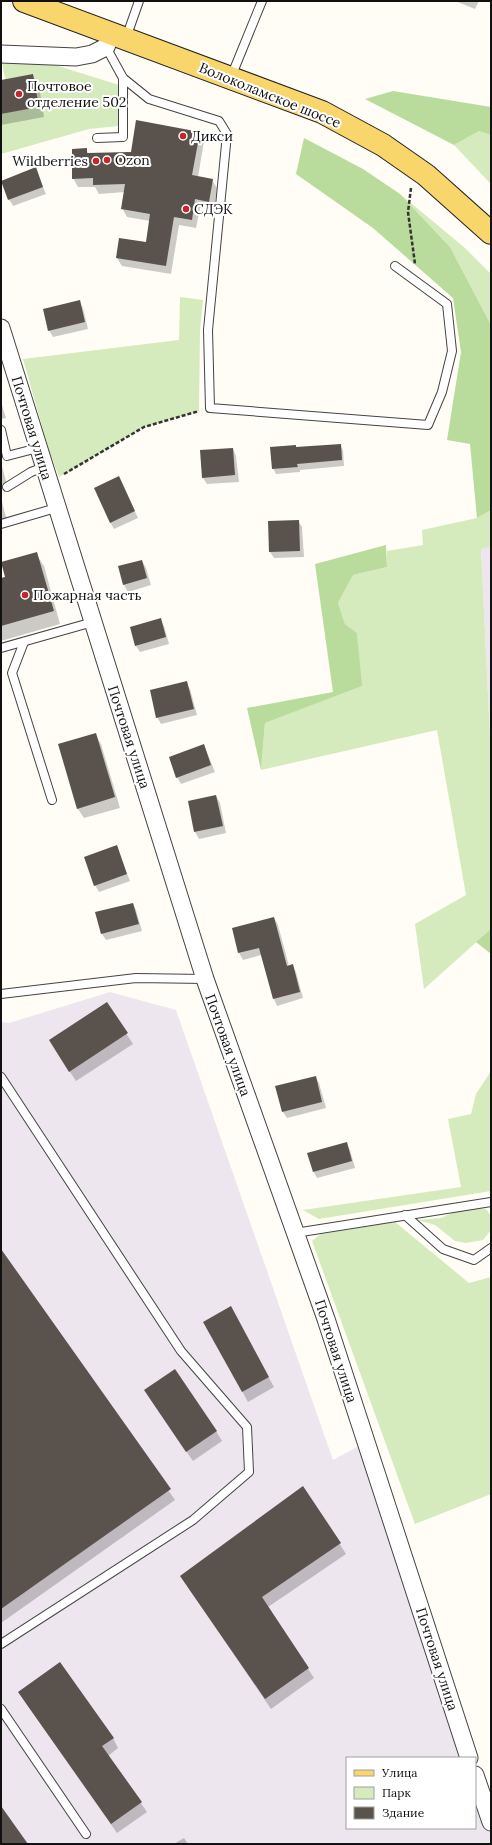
<svg xmlns="http://www.w3.org/2000/svg" width="492" height="1845" font-family="Lora,serif">
  <style>
    .industrial { fill: #eee6ef }
    .green { fill: #d5ebbd }
    .forest { fill: #b9dc9c }
    .shadow { fill: #0003 }
    .building { fill: #5a524d }
    .lines { fill: none; stroke-linecap: round; stroke-linejoin: round }
    .service-casing { stroke: #444; stroke-width: 10 }
    .minor-casing { stroke: #444; stroke-width: 19 }
    .primary-casing { stroke: #222; stroke-width: 24 }
    .path { stroke: #333; stroke-width: 2.5; stroke-dasharray: 4 2; stroke-linecap: butt }
    .service { stroke: #fff; stroke-width: 8 }
    .minor { stroke: #fff; stroke-width: 17 }
    .primary { stroke: #f9d66b; stroke-width: 22 }
    .poi-dot { fill: #c4262e; stroke: #fff; stroke-width: 1.5 }
    .labels { text-anchor: middle; stroke-width: 4; stroke-linejoin: round; paint-order: stroke }
    .poi-label { font-size: 14px; fill: #111; stroke: #fff; text-anchor: start }
    .street-label { font-size: 14px; fill: #111; stroke: #fff }
  </style>
  <rect width="100%" height="100%" fill="#fffdf5"/>
  <g class="industrial">
    <path d="M491 547V757L481 548Z"/>
    <path d="M110 992 176 1010 333 1460 366 1442 469 1758H347V1828H475V1775L491 1822V1844H1V1022L9 1023Z"/>
  </g>
  <g class="green">
    <path d="M2 62 55 65 119 85 118 126 89 129 1 154V114L39 107 33 75 5 79Z"/>
    <path d="M479 131 491 135V184L454 145Z"/>
    <path d="M400 194 465 248 491 274V325L450 247Z"/>
    <path d="M180 297 203 300 200 330 199 411 144 427 59 477 49 451 23 359 179 340Z"/>
    <path d="M491 510V547L481 549 491 757V929L424 989 415 924 466 895 437 730 261 770 265 723 361 686 357 633 345 624 338 603 353 575 387 567V551L423 545 422 530 477 518Z"/>
    <path d="M491 1071V1191L319 1219 303 1210 461 1187 448 1119 471 1114 476 1094Z"/>
    <path d="M477 1208 486 1209 491 1216V1230L483 1240 466 1243 455 1241 435 1225 417 1220 441 1218 456 1211Z"/>
    <path d="M395 1222 469 1283 491 1277V1494L415 1524 312 1241 321 1234Z"/>
  </g>
  <g class="forest">
    <path d="M393 91 491 107V135L479 131 454 145 365 99Z"/>
    <path d="M304 138 363 169 400 194 450 247 491 325V510L477 518 470 444 447 440 461 352 453 298 373 228 296 174Z"/>
    <path d="M386 545 387 567 353 575 338 603 345 624 357 633 362 686 265 723 261 770 247 708 333 692 315 564Z"/>
    <path d="M491 929V954L476 942Z"/>
  </g>
  <g class="shadow">
    <path d="M455 1H479L475 9Z"/>
    <path d="M33 76 39 86 44 117 1 125V81Z"/>
    <path d="M199 133 204 141 198 177 212 180 217 188 214 210 200 208 196 228 179 225 171 274 122 266 117 258 146 243 150 221 127 217 122 208 125 192 99 194 95 187H78L73 178 86 150 89 154 132 152Z"/>
    <path d="M35 169 46 194 13 206 9 199Z"/>
    <path d="M79 301 83 308 88 329 53 337 49 330Z"/>
    <path d="M1 402 6 418 1 419Z"/>
    <path d="M340 445 343 450 344 466 300 470V472L276 474 273 468 296 448Z"/>
    <path d="M233 449 236 456 239 482 207 484 203 478Z"/>
    <path d="M1 462 7 485 1 487Z"/>
    <path d="M119 478 138 518 114 529 110 522Z"/>
    <path d="M1 498 7 521 1 523Z"/>
    <path d="M298 521 302 527 304 557 274 558 270 552Z"/>
    <path d="M36 554 44 566 60 624 1 641V579L6 578Z"/>
    <path d="M142 561 146 568 151 585 128 592 124 585 119 567Z"/>
    <path d="M160 619 164 626 169 644 140 652 136 646Z"/>
    <path d="M186 683 190 689 197 715 161 724 157 717Z"/>
    <path d="M95 734 101 744 120 808 84 818 78 809Z"/>
    <path d="M204 745 215 772 181 784 177 777Z"/>
    <path d="M216 796 220 803 226 833 199 839 195 832 189 802Z"/>
    <path d="M116 846 130 881 99 892 95 885Z"/>
    <path d="M133 904 136 910 142 931 106 940 102 934Z"/>
    <path d="M274 918 278 925 289 966 292 965 296 972 303 998 277 1006 274 999 261 955 243 960 239 953 233 929Z"/>
    <path d="M107 1004 133 1044 76 1081 56 1051Z"/>
    <path d="M315 1077 319 1083 326 1108 287 1118 283 1112Z"/>
    <path d="M346 1143 350 1150 355 1168 317 1178 314 1172Z"/>
    <path d="M1 1251 175 1500 1 1623Z"/>
    <path d="M236 1318 274 1387 248 1402 204 1322Z"/>
    <path d="M151 1400 216 1431 222 1441 193 1461Z"/>
    <path d="M303 1487 346 1554 268 1607 314 1678 271 1709 187 1586Z"/>
    <path d="M25 1702 113 1738 118 1748 108 1756 147 1812 117 1833Z"/>
    <path d="M184 1838 188 1844H174Z"/>
  </g>
  <g class="building">
    <path d="M33 74 39 107 1 114V80Z"/>
    <path d="M136 120 200 132 192 175 213 179 209 202 195 199 192 220 174 217 166 266 116 258 119 238 146 242 150 214 121 209 125 184 93 185V178L72 179V149L87 148V153L131 152Z"/>
    <path d="M36 167 43 187 8 200 1 181Z"/>
    <path d="M80 300 85 322 48 331 43 309Z"/>
    <path d="M341 444 342 460 297 464 298 467 272 469 270 447 296 445V447Z"/>
    <path d="M233 448 235 475 202 478 200 450Z"/>
    <path d="M119 476 135 511 110 523 94 488Z"/>
    <path d="M299 520 300 551 269 552 268 521Z"/>
    <path d="M37 552 54 611 1 626V578L5 577 1 562Z"/>
    <path d="M142 560 147 578 123 585 118 566Z"/>
    <path d="M161 618 166 637 135 646 130 627Z"/>
    <path d="M187 681 194 709 156 718 150 690Z"/>
    <path d="M96 733 115 797 77 809 58 744Z"/>
    <path d="M204 744 211 765 176 778 169 757Z"/>
    <path d="M216 795 223 826 194 832 188 801Z"/>
    <path d="M117 845 127 874 94 886 84 857Z"/>
    <path d="M133 903 139 924 101 934 95 912Z"/>
    <path d="M274 917 287 966 293 964 300 992 273 999 259 948 238 953 232 928Z"/>
    <path d="M107 1002 128 1033 69 1072 49 1040Z"/>
    <path d="M316 1076 322 1102 282 1112 275 1086Z"/>
    <path d="M347 1142 352 1161 313 1172 307 1153Z"/>
    <path d="M1 1249 171 1489 1 1609Z"/>
    <path d="M231 1306 269 1377 242 1392 203 1322Z"/>
    <path d="M175 1369 217 1431 186 1452 144 1390Z"/>
    <path d="M303 1486 341 1543 262 1597 309 1668 265 1699 180 1576Z"/>
    <path d="M60 1662 114 1738 102 1746 142 1802 111 1824 18 1692Z"/>
    <path d="M1 1806 28 1844H1Z"/>
  </g>
  <g class="lines">
    <g class="service-casing">
      <g id="service">
        <path d="M126 38 139 1"/>
        <path d="M106 47 123 78 149 99 219 121 227 134 208 330 210 408 428 425 442 392 452 351 447 304 395 266"/>
        <path d="M231 77 262 1"/>
        <path d="M97 138 123 137V78"/>
        <path d="M1 430 7 456 38 448"/>
        <path d="M7 487 31 472 44 467"/>
        <path d="M1 524 56 508"/>
        <path d="M24 642 12 673 52 800"/>
        <path d="M1 648 93 622"/>
        <path d="M1 994 136 978 205 979"/>
        <path d="M1 1077 181 1351 247 1427 249 1472 193 1520 1 1644"/>
        <path d="M405 1215 443 1249 474 1260 491 1248"/>
        <path d="M295 1233 491 1202"/>
        <path d="M1 1709 86 1834"/>
      </g>
    </g>
    <g class="minor-casing">
      <g id="minor">
        <path d="M1 54 76 57 92 54 106 47 111 34"/>
        <path d="M1 328 205 979 326 1319 469 1758"/>
        <path d="M475 1775 491 1822"/>
      </g>
    </g>
    <g class="primary-casing">
      <path id="primary" d="M24 1 322 112 383 145 426 175 491 233"/>
    </g>
    <g class="path">
      <path d="M411 188 408 212 415 264"/>
      <path d="M64 474 144 427 199 411"/>
    </g>
    <use href="#service" class="service"/>
    <use href="#minor" class="minor"/>
    <use href="#primary" class="primary"/>
  </g>
  <g class="poi-dot">
    <circle cx="19" cy="94" r="4"/>
    <circle cx="183" cy="136" r="4"/>
    <circle cx="107" cy="160" r="4"/>
    <circle cx="96" cy="161" r="4"/>
    <circle cx="186" cy="209" r="4"/>
    <circle cx="25" cy="595" r="4"/>
  </g>
  <g class="labels">
    <g class="poi-label">
      <text x="27" y="91">Почтовое<tspan x="27" dy="16">отделение 502</tspan></text>
      <text x="191" y="141">Дикси</text>
      <text x="115" y="165">Ozon</text>
      <text x="88" y="166" text-anchor="end">Wildberries</text>
      <text x="194" y="214">СДЭК</text>
      <text x="33" y="600">Пожарная часть</text>
    </g>
    <g class="street-label">
      <text transform="translate(270 95) rotate(22)" y="5">Волоколамское шоссе</text>
      <text transform="translate(32 428) rotate(73)" y="5">Почтовая улица</text>
      <text transform="translate(129 737) rotate(72)" y="5">Почтовая улица</text>
      <text transform="translate(228 1045) rotate(70)" y="5">Почтовая улица</text>
      <text transform="translate(336 1351) rotate(72)" y="5">Почтовая улица</text>
      <text transform="translate(437 1659) rotate(72)" y="5">Почтовая улица</text>
    </g>
  </g>
  <rect width="492" height="1845" fill="none" stroke="#111111" stroke-width="4"/>
  <rect x="346" y="1757" width="130" height="72" fill="#ffffff" stroke="#a0a0a0"/>
  <rect x="354" y="1770" width="20" height="6" fill="#f9d66b" stroke="#a0a0a0"/>
  <text x="382" y="1777" font-size="12" fill="#111111">Улица</text>
  <rect x="354" y="1787" width="20" height="12" fill="#d5ebbd" stroke="#a0a0a0"/>
  <text x="382" y="1797" font-size="12" fill="#111111">Парк</text>
  <rect x="354" y="1807" width="20" height="12" fill="#5a524d" stroke="#a0a0a0"/>
  <text x="382" y="1817" font-size="12" fill="#111111">Здание</text>
</svg>
